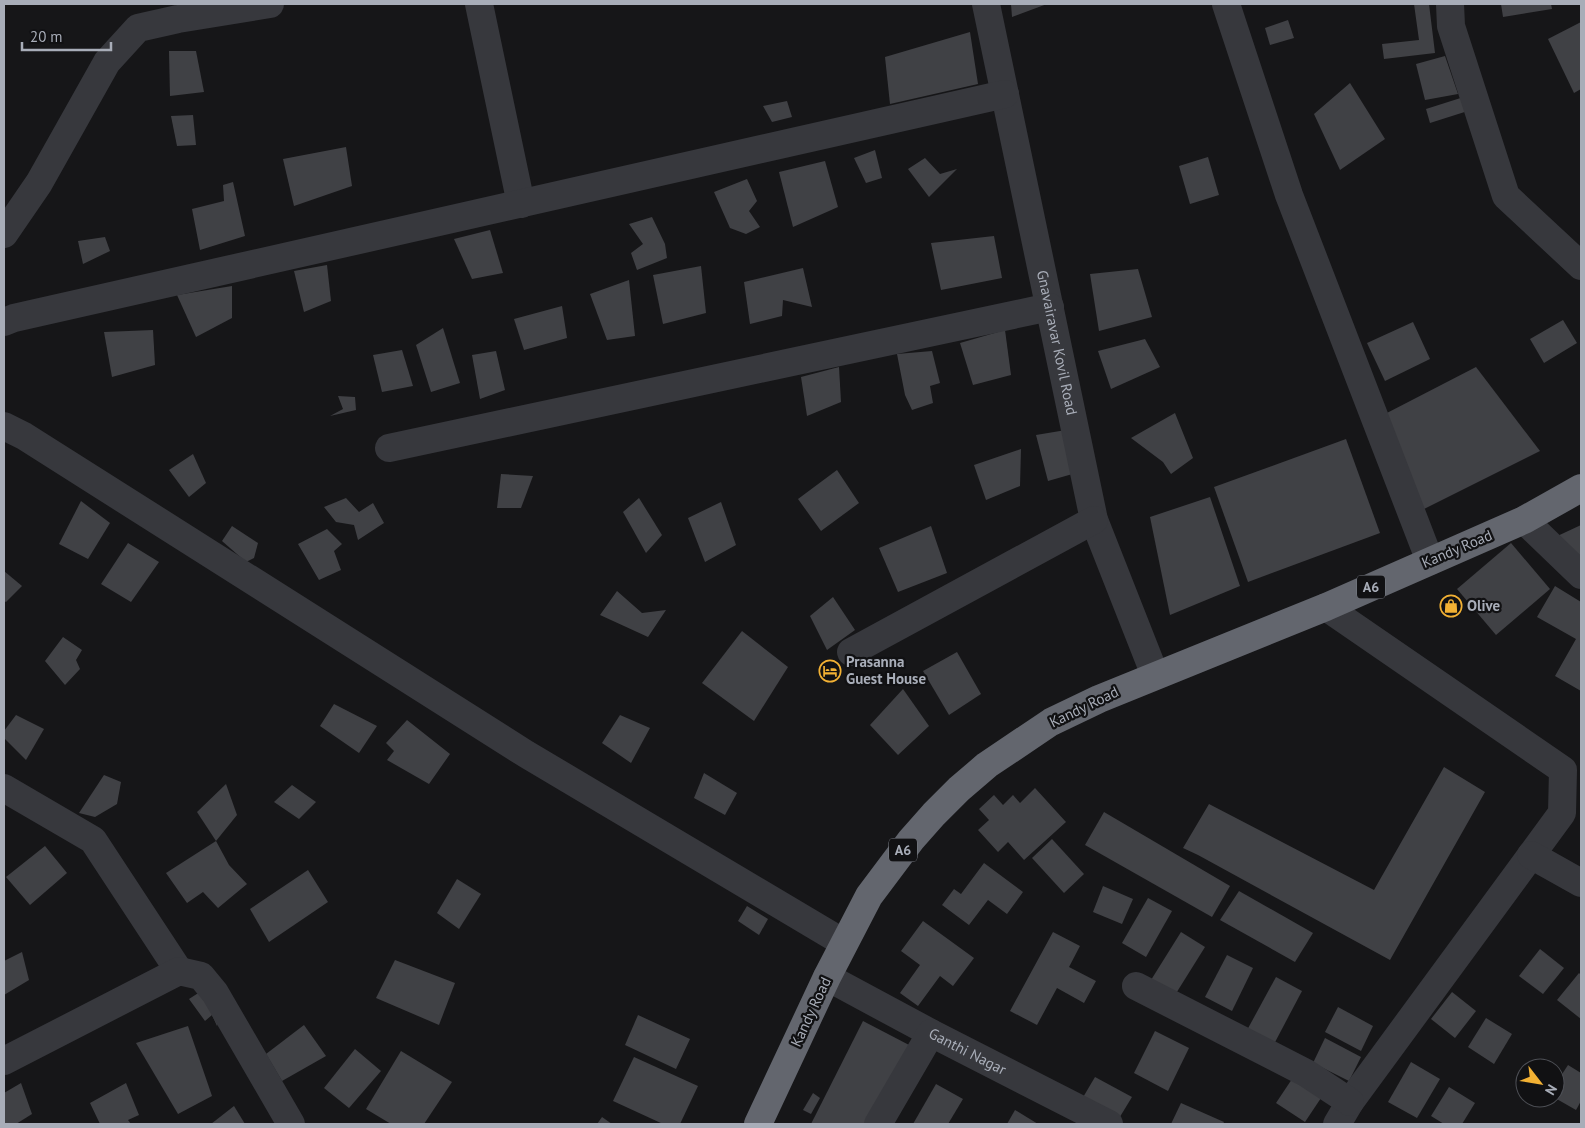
<svg xmlns="http://www.w3.org/2000/svg" width="1585" height="1128" font-family="'PT Sans',sans-serif">
  <style>
    .building { fill: #404145 }
    .lines { fill: none; stroke-linecap: round; stroke-linejoin: round }
    .street { stroke: #37383d; stroke-width: 28 }
    .highway { stroke: #63666e; stroke-width: 28 }
    .labels { text-anchor: middle; stroke-width: 4.5; stroke-linejoin: round; paint-order: stroke }
    .shield { fill: #111113; stroke: #7b7e86; stroke-width: 1 }
    .shield-label { font-size: 14px; font-weight: bold; fill: #a8adb8 }
    .street-label { font-size: 15px; fill: #a8adb8; stroke: #111113 }
    .poi-label { font-size: 15px; font-weight: bold; fill: #a8adb8; stroke: #111113; text-anchor: start }
  </style>
  <rect width="100%" height="100%" fill="#161618"/>
  <g class="building">
    <path d="M1011 4H1047L1012 17Z"/>
    <path d="M1414 4H1429L1435 53 1384 59 1382 44 1419 40Z"/>
    <path d="M1501 4H1551L1552 9 1503 17Z"/>
    <path d="M1288 20 1294 38 1270 45 1265 28Z"/>
    <path d="M1581 22V89L1574 93 1548 39Z"/>
    <path d="M970 32 978 84 890 104 885 57Z"/>
    <path d="M169 51H196L204 92 170 96Z"/>
    <path d="M1445 56 1458 94 1425 100 1416 64Z"/>
    <path d="M1350 83 1385 139 1340 170 1314 114Z"/>
    <path d="M1470 95 1474 109 1430 123 1426 109Z"/>
    <path d="M787 101 792 117 772 122 763 106Z"/>
    <path d="M193 115 196 145 177 146 171 116Z"/>
    <path d="M346 147 352 186 294 206 283 159Z"/>
    <path d="M875 150 882 178 866 183 854 158Z"/>
    <path d="M1208 157 1219 195 1190 204 1179 166Z"/>
    <path d="M925 158 940 174 957 169 929 197 908 169Z"/>
    <path d="M825 161 838 207 793 227 779 172Z"/>
    <path d="M747 179 757 201 749 211 760 227 746 234 730 228 714 192Z"/>
    <path d="M233 182 245 236 200 250 192 209 224 201 223 185Z"/>
    <path d="M652 217 665 244 667 258 637 270 631 253 643 244 629 224Z"/>
    <path d="M490 230 503 273 472 279 454 239Z"/>
    <path d="M994 236 1002 278 941 290 931 243Z"/>
    <path d="M105 237 110 251 83 264 78 241Z"/>
    <path d="M327 265 331 301 304 312 294 271Z"/>
    <path d="M701 266 706 313 663 324 653 275Z"/>
    <path d="M803 268 812 307 783 300 782 316 750 324 744 282Z"/>
    <path d="M1138 269 1152 317 1099 331 1090 274Z"/>
    <path d="M629 280 635 336 607 340 590 294Z"/>
    <path d="M232 286V318L196 337 177 295Z"/>
    <path d="M562 306 567 338 524 350 514 319Z"/>
    <path d="M1563 320 1577 343 1544 363 1530 339Z"/>
    <path d="M1413 322 1430 359 1385 381 1367 343Z"/>
    <path d="M443 328 460 383 431 392 416 345Z"/>
    <path d="M153 330 155 365 112 377 104 332Z"/>
    <path d="M1005 330 1011 375 973 385 960 343Z"/>
    <path d="M1145 339 1160 367 1111 389 1098 351Z"/>
    <path d="M402 350 413 386 382 392 373 355Z"/>
    <path d="M496 351 505 390 480 399 472 355Z"/>
    <path d="M932 351 940 383 930 386 933 403 912 410 905 395 897 354Z"/>
    <path d="M839 367 841 402 807 416 801 377Z"/>
    <path d="M1476 367 1540 451 1420 511 1383 415Z"/>
    <path d="M338 396 355 397 356 410 330 416 343 409Z"/>
    <path d="M1175 413 1193 458 1171 474 1163 462 1131 438Z"/>
    <path d="M1066 430 1076 473 1048 481 1036 435Z"/>
    <path d="M1346 439 1380 533 1248 582 1214 487Z"/>
    <path d="M1021 449 1020 486 986 500 974 465Z"/>
    <path d="M193 454 206 483 189 497 169 470Z"/>
    <path d="M837 470 859 503 821 531 798 499Z"/>
    <path d="M501 474 533 476 521 508H497Z"/>
    <path d="M1210 497 1240 586 1170 615 1150 517Z"/>
    <path d="M346 498 359 512 373 503 384 523 358 540 354 525 336 522 324 507Z"/>
    <path d="M639 498 662 535 646 553 623 512Z"/>
    <path d="M81 501 110 523 88 559 59 544Z"/>
    <path d="M721 502 736 545 705 562 688 518Z"/>
    <path d="M1581 525V568L1551 539Z"/>
    <path d="M232 526 258 543 254 558 246 562 222 541Z"/>
    <path d="M931 526 947 573 898 592 879 548Z"/>
    <path d="M327 529 342 544 334 551 341 570 319 580 298 544Z"/>
    <path d="M128 543 159 562 131 602 101 584Z"/>
    <path d="M1511 543 1550 589 1496 635 1457 589Z"/>
    <path d="M4 571 22 586 6 602 4 601Z"/>
    <path d="M1555 586 1581 602V691L1555 676 1576 639 1537 617Z"/>
    <path d="M617 591 642 613 666 610 648 637 600 615Z"/>
    <path d="M833 597 855 630 827 650 810 616Z"/>
    <path d="M742 631 788 667 754 721 702 683Z"/>
    <path d="M63 637 82 650 76 660 80 669 65 685 45 661Z"/>
    <path d="M957 652 981 694 949 715 923 671Z"/>
    <path d="M903 689 929 726 898 755 870 725Z"/>
    <path d="M334 704 377 726 359 753 320 726Z"/>
    <path d="M16 715 44 729 26 760 4 738V731Z"/>
    <path d="M620 715 650 728 631 763 602 743Z"/>
    <path d="M407 720 450 754 429 784 387 760 394 751 386 743Z"/>
    <path d="M1444 767 1485 792 1390 960 1198 855 1183 848 1209 804 1374 890Z"/>
    <path d="M704 773 737 793 725 815 694 798Z"/>
    <path d="M104 775 121 782 117 804 95 817 79 813Z"/>
    <path d="M226 784 237 815 216 841 197 812Z"/>
    <path d="M292 785 316 802 299 819 274 802Z"/>
    <path d="M1035 788 1066 822 1024 860 1008 842 998 852 978 830 989 820 979 809 994 795 1003 805 1013 795 1020 803Z"/>
    <path d="M1104 812 1230 886 1212 917 1085 845Z"/>
    <path d="M1052 839 1084 874 1064 893 1032 858Z"/>
    <path d="M216 841 229 865 247 884 218 908 203 892 187 903 166 873Z"/>
    <path d="M45 846 67 873 30 905 6 877Z"/>
    <path d="M984 863 1023 892 1007 914 988 900 969 925 942 905 954 889 961 894Z"/>
    <path d="M308 870 328 902 269 942 250 909Z"/>
    <path d="M457 879 481 894 459 929 437 913Z"/>
    <path d="M1103 886 1133 899 1122 924 1093 912Z"/>
    <path d="M1239 891 1313 933 1295 962 1220 920Z"/>
    <path d="M1148 898 1172 911 1146 957 1122 943Z"/>
    <path d="M747 906 768 919 759 935 738 921Z"/>
    <path d="M923 921 974 958 953 986 940 976 918 1006 900 993 920 965 901 951Z"/>
    <path d="M1053 932 1080 946 1069 967 1096 981 1084 1003 1057 988 1037 1025 1010 1011Z"/>
    <path d="M1181 932 1205 947 1175 995 1151 980Z"/>
    <path d="M1540 949 1564 968 1543 994 1519 976Z"/>
    <path d="M22 952 29 980 4 995V961Z"/>
    <path d="M1227 955 1253 968 1232 1011 1205 997Z"/>
    <path d="M395 960 455 983 439 1025 376 998Z"/>
    <path d="M1579 973 1581 975V1019L1557 1000Z"/>
    <path d="M1276 977 1302 991 1273 1046 1246 1032Z"/>
    <path d="M203 990 219 1019 217 1026 212 1015 205 1021 189 999Z"/>
    <path d="M1452 992 1476 1011 1455 1038 1431 1019Z"/>
    <path d="M1338 1007 1373 1026 1361 1051 1325 1032Z"/>
    <path d="M638 1015 690 1039 676 1069 625 1045Z"/>
    <path d="M1486 1018 1512 1034 1494 1064 1468 1047Z"/>
    <path d="M863 1021 911 1046 872 1124H811Z"/>
    <path d="M304 1025 326 1056 282 1081 266 1054Z"/>
    <path d="M188 1026 212 1096 178 1114 136 1043Z"/>
    <path d="M1155 1031 1189 1048 1168 1091 1134 1073Z"/>
    <path d="M1325 1038 1361 1057 1349 1081 1313 1063Z"/>
    <path d="M355 1049 381 1071 349 1108 324 1088Z"/>
    <path d="M401 1051 452 1082 424 1124H391L366 1109Z"/>
    <path d="M634 1057 698 1086 680 1124H663L613 1101Z"/>
    <path d="M1411 1062 1440 1079 1417 1118 1388 1102Z"/>
    <path d="M1568 1065 1581 1073V1101L1576 1110 1555 1098V1085Z"/>
    <path d="M1294 1076 1323 1095 1305 1122 1276 1103Z"/>
    <path d="M1095 1077 1132 1097 1118 1120 1082 1099Z"/>
    <path d="M21 1083 32 1114 16 1124H4V1093Z"/>
    <path d="M126 1083 139 1115 128 1120 131 1124H100L90 1103Z"/>
    <path d="M936 1084 963 1099 948 1124H913Z"/>
    <path d="M1449 1087 1475 1103 1462 1124H1444L1431 1116Z"/>
    <path d="M813 1093 820 1098 811 1114 803 1110Z"/>
    <path d="M1181 1103 1224 1122 1223 1124H1171Z"/>
    <path d="M234 1106 245 1124H211Z"/>
    <path d="M1015 1110 1038 1124H1007Z"/>
    <path d="M602 1117 612 1124H597Z"/>
  </g>
  <g class="lines">
    <g class="street">
      <path d="M479 4 521 204"/>
      <path id="s1" d="M986 4 1094 520 1155 675"/>
      <path d="M1226 4 1289 195 1430 561"/>
      <path d="M1450 4 1451 26 1506 196 1581 266"/>
      <path d="M4 234 39 183 107 62 138 28 178 19 270 4"/>
      <path d="M4 322 14 318 1005 94"/>
      <path d="M4 426 24 436 526 754 844 943"/>
      <path d="M389 448 1050 307"/>
      <path d="M1524 520 1581 575"/>
      <path d="M1326 607 1563 770 1562 813 1350 1102 1337 1124"/>
      <path d="M851 652 1094 520"/>
      <path d="M4 788 93 840 179 971"/>
      <path d="M1531 855 1581 883"/>
      <path id="s2" d="M827 977 931 1033 1109 1124"/>
      <path d="M1136 986 1306 1073 1350 1102"/>
      <path d="M4 1061 179 971 201 976 215 993 291 1124"/>
      <path d="M878 1124 931 1033"/>
    </g>
    <path class="highway" d="M758 1124 827 977 869 896 911 840 934 814 959 789 987 765 1051 722 1099 699 1326 607 1524 520 1581 488"/>
  </g>
  <defs>
    <g id="shop-ring" transform="scale(1.125)"><circle r="9.5" fill="#111113" stroke="#f2b134" stroke-width="1.5"/><path d="M-5-2.5h2.3a2.7 3.5 0 0 1 5.4 0H5L5.5 6h-11ZM-1.5-2.5h3a1.5 2.3 0 0 0-3 0Z" fill="#f2b134"/></g>
    <g id="hotel-ring" transform="scale(1.125)"><circle r="9.5" fill="#111113" stroke="#f2b134" stroke-width="1.5"/><path d="M-6-4.5h1.5V1H6V5H4.5V3h-9V5H-6ZM-4 0a1.8 1.8 0 1 1 3.6 0ZM.5 0V-2.5h3Q6-2.5 6 0Z" fill="#f2b134"/></g>
  </defs>
  <g fill-rule="evenodd">
    <use href="#shop-ring" x="1451" y="606"/>
    <use href="#hotel-ring" x="830" y="671"/>
  </g>
  <g class="labels">
    <g class="shield">
      <rect x="1357" y="575.5" width="28" height="23" rx="4"/>
      <rect x="889" y="838.5" width="28" height="23" rx="4"/>
    </g>
    <g class="shield-label">
      <text x="1371" y="592">A6</text>
      <text x="903" y="855">A6</text>
    </g>
    <g class="street-label">
      <text dy="5" stroke="none"><textPath href="#s1" startOffset="346">Gnavairavar Kovil Road</textPath></text>
      <text transform="translate(1457 549) rotate(-23)" y="5">Kandy Road</text>
      <text transform="translate(1084 707) rotate(-26)" y="5">Kandy Road</text>
      <text transform="translate(811 1012) rotate(-65)" y="5">Kandy Road</text>
      <text dy="5" stroke="none"><textPath href="#s2" startOffset="159">Ganthi Nagar</textPath></text>
    </g>
    <g class="poi-label">
      <text x="1467" y="611">Olive</text>
      <text x="846" y="667">Prasanna<tspan x="846" dy="17">Guest House</tspan></text>
    </g>
  </g>
  <rect width="1585" height="1128" fill="none" stroke="#a8adb8" stroke-width="10"/>
  <g transform="translate(1540 1083) rotate(121)"><circle r="24" fill="#111113" stroke="#4d4f55"/>
  <path d="M0-4L9 19L0 12L-9 19Z" fill="#f2b134"/>
  <text y="-8" font-size="14" font-weight="bold" text-anchor="middle" fill="#a8adb8">N</text>
  </g>
  <path d="M22 42v8h89v-8" fill="none" stroke="#a8adb8" stroke-width="2.5"/>
  <text x="30" y="42" font-size="15" fill="#a8adb8" stroke="#111113" stroke-width="4" paint-order="stroke">20 m</text>
</svg>
